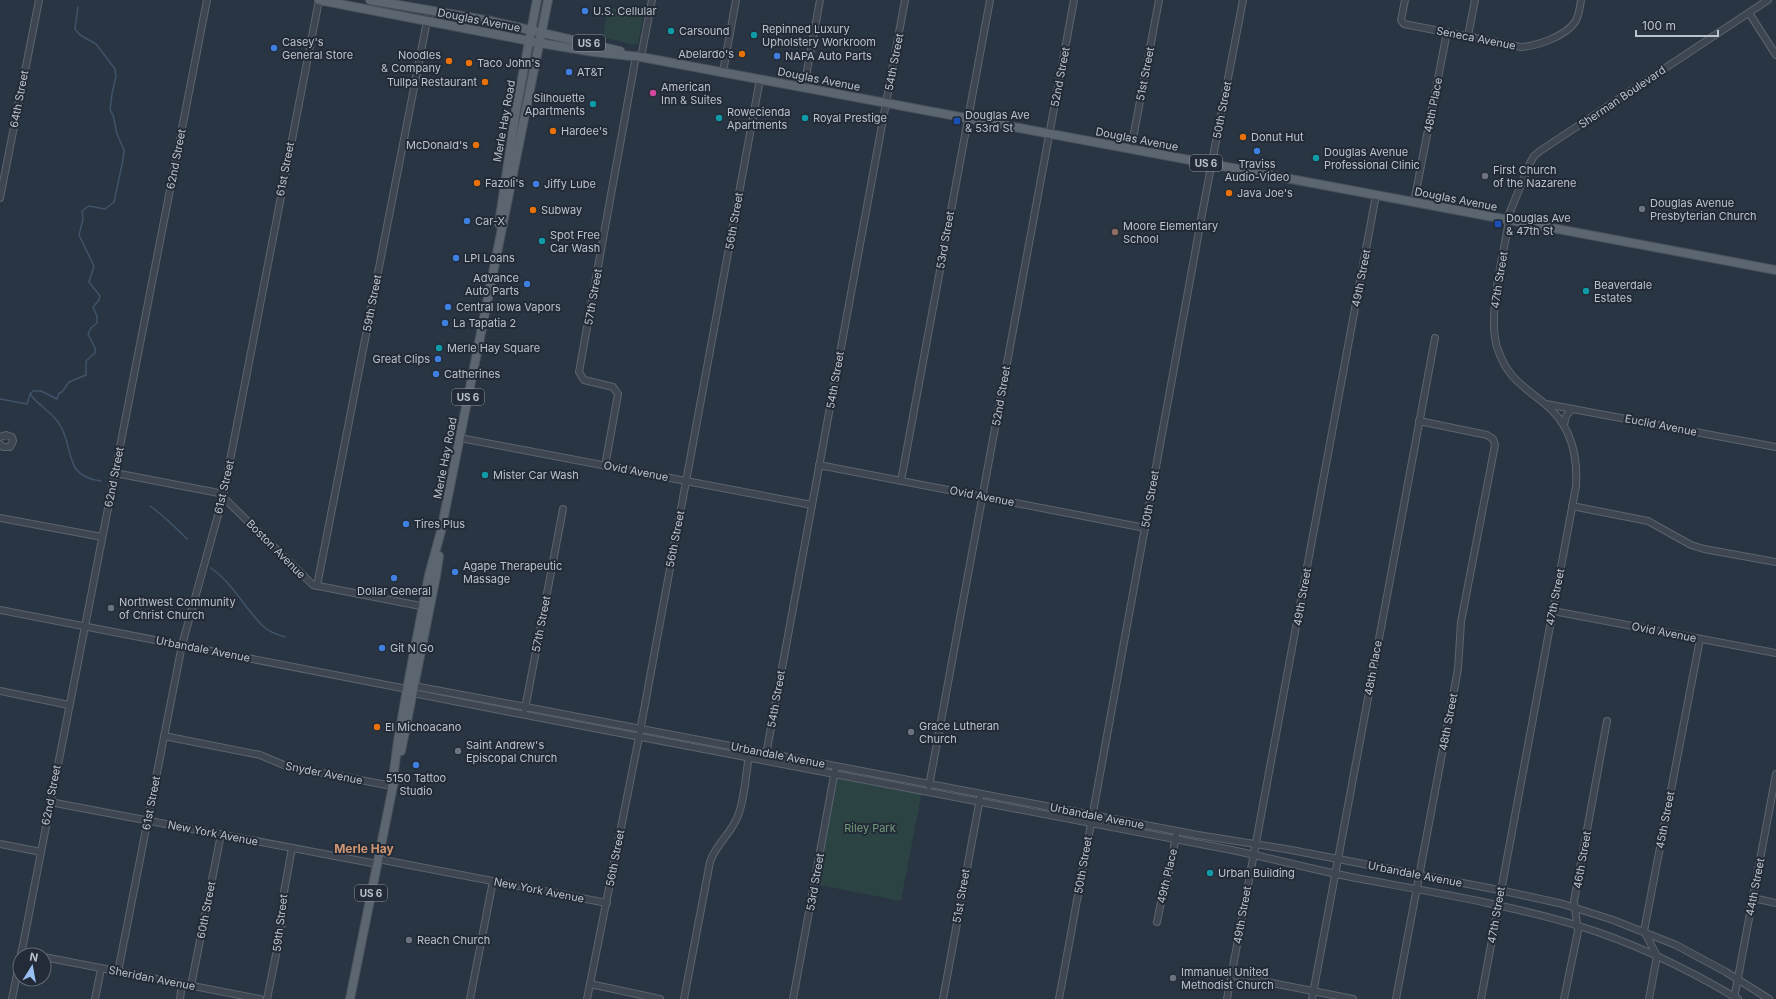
<svg xmlns="http://www.w3.org/2000/svg" width="1776" height="999" font-family="Inter,sans-serif">
  <style>
    .green { fill: #2c4344 }
    .lines { fill: none; stroke-linecap: round; stroke-linejoin: round }
    .stream { stroke: #40536a; stroke-width: 1.5 }
    .minor-casing { stroke: #5b646f; stroke-width: 8 }
    .major-casing { stroke: #4a525e; stroke-width: 10 }
    .minor { stroke: #3d4651; stroke-width: 6 }
    .major { stroke: #5b6671; stroke-width: 8 }
    .shop-dot { fill: #3f7fe0; stroke: #222b37; stroke-width: 1.5 }
    .culture-dot { fill: #0f9aa8; stroke: #222b37; stroke-width: 1.5 }
    .food-dot { fill: #e8710a; stroke: #222b37; stroke-width: 1.5 }
    .hotel-dot { fill: #d1479c; stroke: #222b37; stroke-width: 1.5 }
    .transit-dot { fill: #1a4fb4; stroke: #222b37; stroke-width: 1.5 }
    .worship-dot { fill: #6b7280; stroke: #222b37; stroke-width: 1.5 }
    .education-dot { fill: #8d6e63; stroke: #222b37; stroke-width: 1.5 }
    .labels { text-anchor: middle; stroke-width: 4; stroke-linejoin: round; paint-order: stroke }
    .shield { fill: #222b37; stroke: #8c959f; stroke-width: 1 }
    .shield-label { font-size: 10px; font-weight: bold; fill: #bac2cb }
    .poi-label { font-size: 11px; fill: #bac2cb; stroke: #222b37; text-anchor: start }
    .street-label { font-size: 11px; fill: #bac2cb; stroke: #222b37 }
    .park-label { font-size: 11px; fill: #739b7a; stroke: #222b37 }
    .neighbourhood-label { font-size: 12px; font-weight: bold; fill: #d09671; stroke: #222b37 }
  </style>
  <rect width="100%" height="100%" fill="#293542"/>
  <g class="green">
    <path d="M608 7 644 14 638 43 635 45 603 37Z"/>
    <path d="M835 775 922 791 901 901 814 884Z"/>
  </g>
  <g class="lines">
    <g class="stream">
      <path d="M30 394C38 405 50 411 58 422 76 447 61 476 101 481"/>
      <path d="M0 399 27 404 30 394 33 391H41L57 399 59 393 62 392 69 382 86 375V361L95 353V348L88 334 91 328 97 323V316L93 307 99 300 100 296 89 282 94 266 79 235 83 219 82 211 89 206 105 209 114 202 123 160 124 150 117 134 113 115 110 110 112 94 116 76 115 69 96 44 80 35 75 29 78 7"/>
      <path d="M150 506C163 515 176 528 187 539"/>
      <path d="M211 568C233 583 244 608 263 626 268 631 278 635 285 637"/>
    </g>
    <g class="minor-casing">
      <g id="minor">
        <path d="M1405 0 1401 20 1404 24 1521 47C1537 46 1566 36 1575 22 1579 16 1580 7 1581 0"/>
        <path d="M1749 13 1776 55"/>
        <path d="M1468 36 1475 0"/>
        <path d="M641 57 652 0"/>
        <path d="M723 72 736 0"/>
        <path d="M804 87 820 0"/>
        <path d="M1131 149 1159 0"/>
        <path d="M0 198 39 0"/>
        <path d="M1414 202 1447 32"/>
        <path d="M1507 219 1530 163 1534 156 1540 151 1768 0"/>
        <path d="M1546 404 1776 447"/>
        <path d="M1564 425 1566 416 1572 409"/>
        <path d="M0 437 6 435 12 437 13 441 10 447H3L0 444"/>
        <path d="M460 438 812 505"/>
        <path d="M819 465 1145 528"/>
        <path d="M605 466 618 394 613 387 584 380 579 372 636 56"/>
        <path d="M115 473 224 494"/>
        <path d="M901 481 990 0"/>
        <path d="M223 497 313 585 426 607"/>
        <path d="M1572 506 1648 521 1691 545 1704 549 1776 562"/>
        <path d="M0 518 102 537"/>
        <path d="M317 586 427 21 431 11"/>
        <path d="M0 610 407 689 413 693 510 712 1232 850C1274 859 1315 870 1356 878 1431 892 1506 904 1579 926 1634 943 1688 969 1738 999"/>
        <path d="M1553 611 1776 653"/>
        <path d="M410 687 414 686 489 700 1198 835 1286 849 1504 891 1563 904 1613 920 1676 945 1726 972 1769 999"/>
        <path d="M0 691 69 705"/>
        <path d="M525 709 563 509"/>
        <path d="M164 736 260 755 286 766 392 786"/>
        <path d="M766 755 905 0"/>
        <path d="M929 786 1074 0"/>
        <path d="M50 802 377 864"/>
        <path d="M0 844 41 852"/>
        <path d="M378 859 607 903"/>
        <path d="M1753 898 1776 903"/>
        <path d="M1157 922 1162 897 1167 884 1176 836"/>
        <path d="M21 953 32 955"/>
        <path d="M21 955 207 0"/>
        <path d="M44 957 260 999"/>
        <path d="M118 972 182 645 223 497 319 0"/>
        <path d="M1231 975 1353 999"/>
        <path d="M590 984 660 999"/>
        <path d="M191 986 221 834"/>
        <path d="M12 999 20 959"/>
        <path d="M95 999 101 969"/>
        <path d="M180 999 182 984"/>
        <path d="M267 999 281 930 284 892 292 848"/>
        <path d="M470 999 493 881"/>
        <path d="M587 999 639 737 760 79"/>
        <path d="M684 999 710 862C715 846 728 836 735 822 744 807 746 773 749 755"/>
        <path d="M793 999 835 770"/>
        <path d="M943 999 980 798"/>
        <path d="M1059 999 1203 209 1243 0"/>
        <path d="M1227 999 1376 195"/>
        <path d="M1312 999 1435 338"/>
        <path d="M1396 999 1458 669 1461 622 1495 445 1493 439 1487 435 1419 421"/>
        <path d="M1481 999 1576 486C1578 454 1571 425 1545 404 1522 385 1507 378 1497 347 1487 314 1504 254 1509 220"/>
        <path d="M1564 999 1578 931 1574 901 1607 721"/>
        <path d="M1649 999 1657 956 1644 931 1700 639"/>
        <path d="M1734 999 1776 774"/>
      </g>
    </g>
    <g class="major-casing">
      <g id="major">
        <path d="M319 0 540 43 594 52 641 57 1776 270"/>
        <path d="M370 0 491 21 620 51"/>
        <path d="M499 224 516 110 537 0"/>
        <path d="M401 751 436 576 439 556"/>
        <path d="M392 786 398 741 407 689 429 575 441 531 548 0"/>
        <path d="M350 999 394 781"/>
      </g>
    </g>
    <use href="#minor" class="minor"/>
    <use href="#major" class="major"/>
  </g>
  <g class="shop-dot">
    <circle cx="585" cy="11" r="4"/>
    <circle cx="274" cy="48" r="4"/>
    <circle cx="777" cy="56" r="4"/>
    <circle cx="569" cy="72" r="4"/>
    <circle cx="1257" cy="151" r="4"/>
    <circle cx="536" cy="184" r="4"/>
    <circle cx="467" cy="221" r="4"/>
    <circle cx="456" cy="258" r="4"/>
    <circle cx="527" cy="284" r="4"/>
    <circle cx="448" cy="307" r="4"/>
    <circle cx="445" cy="323" r="4"/>
    <circle cx="438" cy="359" r="4"/>
    <circle cx="436" cy="374" r="4"/>
    <circle cx="406" cy="524" r="4"/>
    <circle cx="455" cy="572" r="4"/>
    <circle cx="394" cy="578" r="4"/>
    <circle cx="382" cy="648" r="4"/>
    <circle cx="416" cy="765" r="4"/>
  </g>
  <g class="culture-dot">
    <circle cx="671" cy="31" r="4"/>
    <circle cx="754" cy="35" r="4"/>
    <circle cx="593" cy="104" r="4"/>
    <circle cx="719" cy="118" r="4"/>
    <circle cx="805" cy="118" r="4"/>
    <circle cx="1316" cy="158" r="4"/>
    <circle cx="542" cy="241" r="4"/>
    <circle cx="1586" cy="291" r="4"/>
    <circle cx="439" cy="348" r="4"/>
    <circle cx="485" cy="475" r="4"/>
    <circle cx="1210" cy="873" r="4"/>
  </g>
  <g class="food-dot">
    <circle cx="742" cy="54" r="4"/>
    <circle cx="449" cy="61" r="4"/>
    <circle cx="469" cy="63" r="4"/>
    <circle cx="485" cy="82" r="4"/>
    <circle cx="553" cy="131" r="4"/>
    <circle cx="1243" cy="137" r="4"/>
    <circle cx="476" cy="145" r="4"/>
    <circle cx="477" cy="183" r="4"/>
    <circle cx="1229" cy="193" r="4"/>
    <circle cx="533" cy="210" r="4"/>
    <circle cx="377" cy="727" r="4"/>
  </g>
  <circle class="hotel-dot" cx="653" cy="93" r="4"/>
  <g class="transit-dot">
    <rect x="953" y="117" width="8" height="8" rx="2"/>
    <rect x="1494" y="220" width="8" height="8" rx="2"/>
  </g>
  <g class="worship-dot">
    <circle cx="1485" cy="176" r="4"/>
    <circle cx="1642" cy="209" r="4"/>
    <circle cx="111" cy="608" r="4"/>
    <circle cx="911" cy="732" r="4"/>
    <circle cx="458" cy="751" r="4"/>
    <circle cx="409" cy="940" r="4"/>
    <circle cx="1173" cy="978" r="4"/>
  </g>
  <circle class="education-dot" cx="1115" cy="232" r="4"/>
  <g class="labels">
    <g class="shield">
      <rect x="573" y="35" width="32" height="16" rx="3"/>
      <rect x="1190" y="155" width="32" height="16" rx="3"/>
      <rect x="452" y="389" width="32" height="16" rx="3"/>
      <rect x="355" y="885" width="32" height="16" rx="3"/>
    </g>
    <g class="shield-label">
      <text x="589" y="47">US 6</text>
      <text x="1206" y="167">US 6</text>
      <text x="468" y="401">US 6</text>
      <text x="371" y="897">US 6</text>
    </g>
    <g class="poi-label">
      <text x="593" y="15">U.S. Cellular</text>
      <text x="762" y="33">Repinned Luxury<tspan x="762" dy="13">Upholstery Workroom</tspan></text>
      <text x="679" y="35">Carsound</text>
      <text x="282" y="46">Casey's<tspan x="282" dy="13">General Store</tspan></text>
      <text x="734" y="58" text-anchor="end">Abelardo's</text>
      <text x="441" y="59" text-anchor="end">Noodles<tspan x="441" dy="13">&amp; Company</tspan></text>
      <text x="785" y="60">NAPA Auto Parts</text>
      <text x="477" y="67">Taco John's</text>
      <text x="577" y="76">AT&amp;T</text>
      <text x="477" y="86" text-anchor="end">Tullpa Restaurant</text>
      <text x="661" y="91">American<tspan x="661" dy="13">Inn &amp; Suites</tspan></text>
      <text x="585" y="102" text-anchor="end">Silhouette<tspan x="585" dy="13">Apartments</tspan></text>
      <text x="727" y="116">Rowecienda<tspan x="727" dy="13">Apartments</tspan></text>
      <text x="965" y="119">Douglas Ave<tspan x="965" dy="13">&amp; 53rd St</tspan></text>
      <text x="813" y="122">Royal Prestige</text>
      <text x="561" y="135">Hardee's</text>
      <text x="1251" y="141">Donut Hut</text>
      <text x="468" y="149" text-anchor="end">McDonald's</text>
      <text x="1324" y="156">Douglas Avenue<tspan x="1324" dy="13">Professional Clinic</tspan></text>
      <text x="1257" y="168" text-anchor="middle">Traviss<tspan x="1257" dy="13">Audio-Video</tspan></text>
      <text x="1493" y="174">First Church<tspan x="1493" dy="13">of the Nazarene</tspan></text>
      <text x="485" y="187">Fazoli's</text>
      <text x="544" y="188">Jiffy Lube</text>
      <text x="1237" y="197">Java Joe's</text>
      <text x="1650" y="207">Douglas Avenue<tspan x="1650" dy="13">Presbyterian Church</tspan></text>
      <text x="541" y="214">Subway</text>
      <text x="1506" y="222">Douglas Ave<tspan x="1506" dy="13">&amp; 47th St</tspan></text>
      <text x="475" y="225">Car-X</text>
      <text x="1123" y="230">Moore Elementary<tspan x="1123" dy="13">School</tspan></text>
      <text x="550" y="239">Spot Free<tspan x="550" dy="13">Car Wash</tspan></text>
      <text x="464" y="262">LPI Loans</text>
      <text x="519" y="282" text-anchor="end">Advance<tspan x="519" dy="13">Auto Parts</tspan></text>
      <text x="1594" y="289">Beaverdale<tspan x="1594" dy="13">Estates</tspan></text>
      <text x="456" y="311">Central Iowa Vapors</text>
      <text x="453" y="327">La Tapatia 2</text>
      <text x="447" y="352">Merle Hay Square</text>
      <text x="430" y="363" text-anchor="end">Great Clips</text>
      <text x="444" y="378">Catherines</text>
      <text x="493" y="479">Mister Car Wash</text>
      <text x="414" y="528">Tires Plus</text>
      <text x="463" y="570">Agape Therapeutic<tspan x="463" dy="13">Massage</tspan></text>
      <text x="394" y="595" text-anchor="middle">Dollar General</text>
      <text x="119" y="606">Northwest Community<tspan x="119" dy="13">of Christ Church</tspan></text>
      <text x="390" y="652">Git N Go</text>
      <text x="919" y="730">Grace Lutheran<tspan x="919" dy="13">Church</tspan></text>
      <text x="385" y="731">El Michoacano</text>
      <text x="466" y="749">Saint Andrew's<tspan x="466" dy="13">Episcopal Church</tspan></text>
      <text x="416" y="782" text-anchor="middle">5150 Tattoo<tspan x="416" dy="13">Studio</tspan></text>
      <text x="1218" y="877">Urban Building</text>
      <text x="417" y="944">Reach Church</text>
      <text x="1181" y="976">Immanuel United<tspan x="1181" dy="13">Methodist Church</tspan></text>
    </g>
    <g class="street-label">
      <text transform="translate(479 20) rotate(11)" y="4">Douglas Avenue</text>
      <text transform="translate(1476 38) rotate(11)" y="4">Seneca Avenue</text>
      <text transform="translate(894 62) rotate(-79)" y="4">54th Street</text>
      <text transform="translate(1145 74) rotate(-79)" y="4">51st Street</text>
      <text transform="translate(1060 77) rotate(-79)" y="4">52nd Street</text>
      <text transform="translate(819 79) rotate(11)" y="4">Douglas Avenue</text>
      <text transform="translate(1622 97) rotate(-34)" y="4">Sherman Boulevard</text>
      <text transform="translate(19 99) rotate(-79)" y="4">64th Street</text>
      <text transform="translate(1433 105) rotate(-79)" y="4">48th Place</text>
      <text transform="translate(1222 110) rotate(-79)" y="4">50th Street</text>
      <text transform="translate(504 121) rotate(-80)" y="4">Merle Hay Road</text>
      <text transform="translate(1137 139) rotate(11)" y="4">Douglas Avenue</text>
      <text transform="translate(176 159) rotate(-79)" y="4">62nd Street</text>
      <text transform="translate(285 169) rotate(-79)" y="4">61st Street</text>
      <text transform="translate(1456 199) rotate(11)" y="4">Douglas Avenue</text>
      <text transform="translate(734 221) rotate(-80)" y="4">56th Street</text>
      <text transform="translate(945 240) rotate(-80)" y="4">53rd Street</text>
      <text transform="translate(1361 278) rotate(-79)" y="4">49th Street</text>
      <text transform="translate(1499 280) rotate(-81)" y="4">47th Street</text>
      <text transform="translate(593 297) rotate(-80)" y="4">57th Street</text>
      <text transform="translate(372 303) rotate(-79)" y="4">59th Street</text>
      <text transform="translate(835 380) rotate(-80)" y="4">54th Street</text>
      <text transform="translate(1001 396) rotate(-80)" y="4">52nd Street</text>
      <text transform="translate(1661 425) rotate(11)" y="4">Euclid Avenue</text>
      <text transform="translate(445 458) rotate(-79)" y="4">Merle Hay Road</text>
      <text transform="translate(636 471) rotate(11)" y="4">Ovid Avenue</text>
      <text transform="translate(114 477) rotate(-79)" y="4">62nd Street</text>
      <text transform="translate(224 487) rotate(-77)" y="4">61st Street</text>
      <text transform="translate(982 496) rotate(11)" y="4">Ovid Avenue</text>
      <text transform="translate(1150 499) rotate(-80)" y="4">50th Street</text>
      <text transform="translate(675 539) rotate(-79)" y="4">56th Street</text>
      <text transform="translate(276 549) rotate(45)" y="4">Boston Avenue</text>
      <text transform="translate(1302 597) rotate(-80)" y="4">49th Street</text>
      <text transform="translate(1555 597) rotate(-79)" y="4">47th Street</text>
      <text transform="translate(541 624) rotate(-79)" y="4">57th Street</text>
      <text transform="translate(1664 632) rotate(11)" y="4">Ovid Avenue</text>
      <text transform="translate(203 649) rotate(11)" y="4">Urbandale Avenue</text>
      <text transform="translate(1373 668) rotate(-80)" y="4">48th Place</text>
      <text transform="translate(776 699) rotate(-80)" y="4">54th Street</text>
      <text transform="translate(1448 722) rotate(-79)" y="4">48th Street</text>
      <text transform="translate(778 755) rotate(11)" y="4">Urbandale Avenue</text>
      <text transform="translate(324 773) rotate(11)" y="4">Snyder Avenue</text>
      <text transform="translate(51 795) rotate(-79)" y="4">62nd Street</text>
      <text transform="translate(151 803) rotate(-79)" y="4">61st Street</text>
      <text transform="translate(1097 816) rotate(11)" y="4">Urbandale Avenue</text>
      <text transform="translate(1665 820) rotate(-79)" y="4">45th Street</text>
      <text transform="translate(213 833) rotate(11)" y="4">New York Avenue</text>
      <text transform="translate(615 858) rotate(-79)" y="4">56th Street</text>
      <text transform="translate(1582 860) rotate(-80)" y="4">46th Street</text>
      <text transform="translate(1083 865) rotate(-80)" y="4">50th Street</text>
      <text transform="translate(1415 874) rotate(11)" y="4">Urbandale Avenue</text>
      <text transform="translate(1167 876) rotate(-77)" y="4">49th Place</text>
      <text transform="translate(815 882) rotate(-80)" y="4">53rd Street</text>
      <text transform="translate(1755 887) rotate(-79)" y="4">44th Street</text>
      <text transform="translate(539 890) rotate(11)" y="4">New York Avenue</text>
      <text transform="translate(961 896) rotate(-80)" y="4">51st Street</text>
      <text transform="translate(206 910) rotate(-79)" y="4">60th Street</text>
      <text transform="translate(1242 915) rotate(-80)" y="4">49th Street</text>
      <text transform="translate(1496 915) rotate(-80)" y="4">47th Street</text>
      <text transform="translate(280 923) rotate(-83)" y="4">59th Street</text>
      <text transform="translate(152 978) rotate(11)" y="4">Sheridan Avenue</text>
    </g>
    <g class="park-label">
      <text x="870" y="832">Riley Park</text>
    </g>
    <g class="neighbourhood-label">
      <text x="364" y="853">Merle Hay</text>
    </g>
  </g>
  <g transform="translate(32 967) rotate(11)"><circle r="19" fill="#222b37" stroke="#5f6772"/>
  <path d="M0-3L7 15L0 10L-7 15Z" fill="#99bff2"/>
  <text y="-6" font-size="11" font-weight="bold" text-anchor="middle" fill="#bac2cb">N</text>
  </g>
  <path d="M1636 30v6h82v-6" fill="none" stroke="#bac2cb" stroke-width="2"/>
  <text x="1642" y="30" font-size="12" fill="#bac2cb" stroke="#222b37" stroke-width="3" paint-order="stroke">100 m</text>
</svg>
